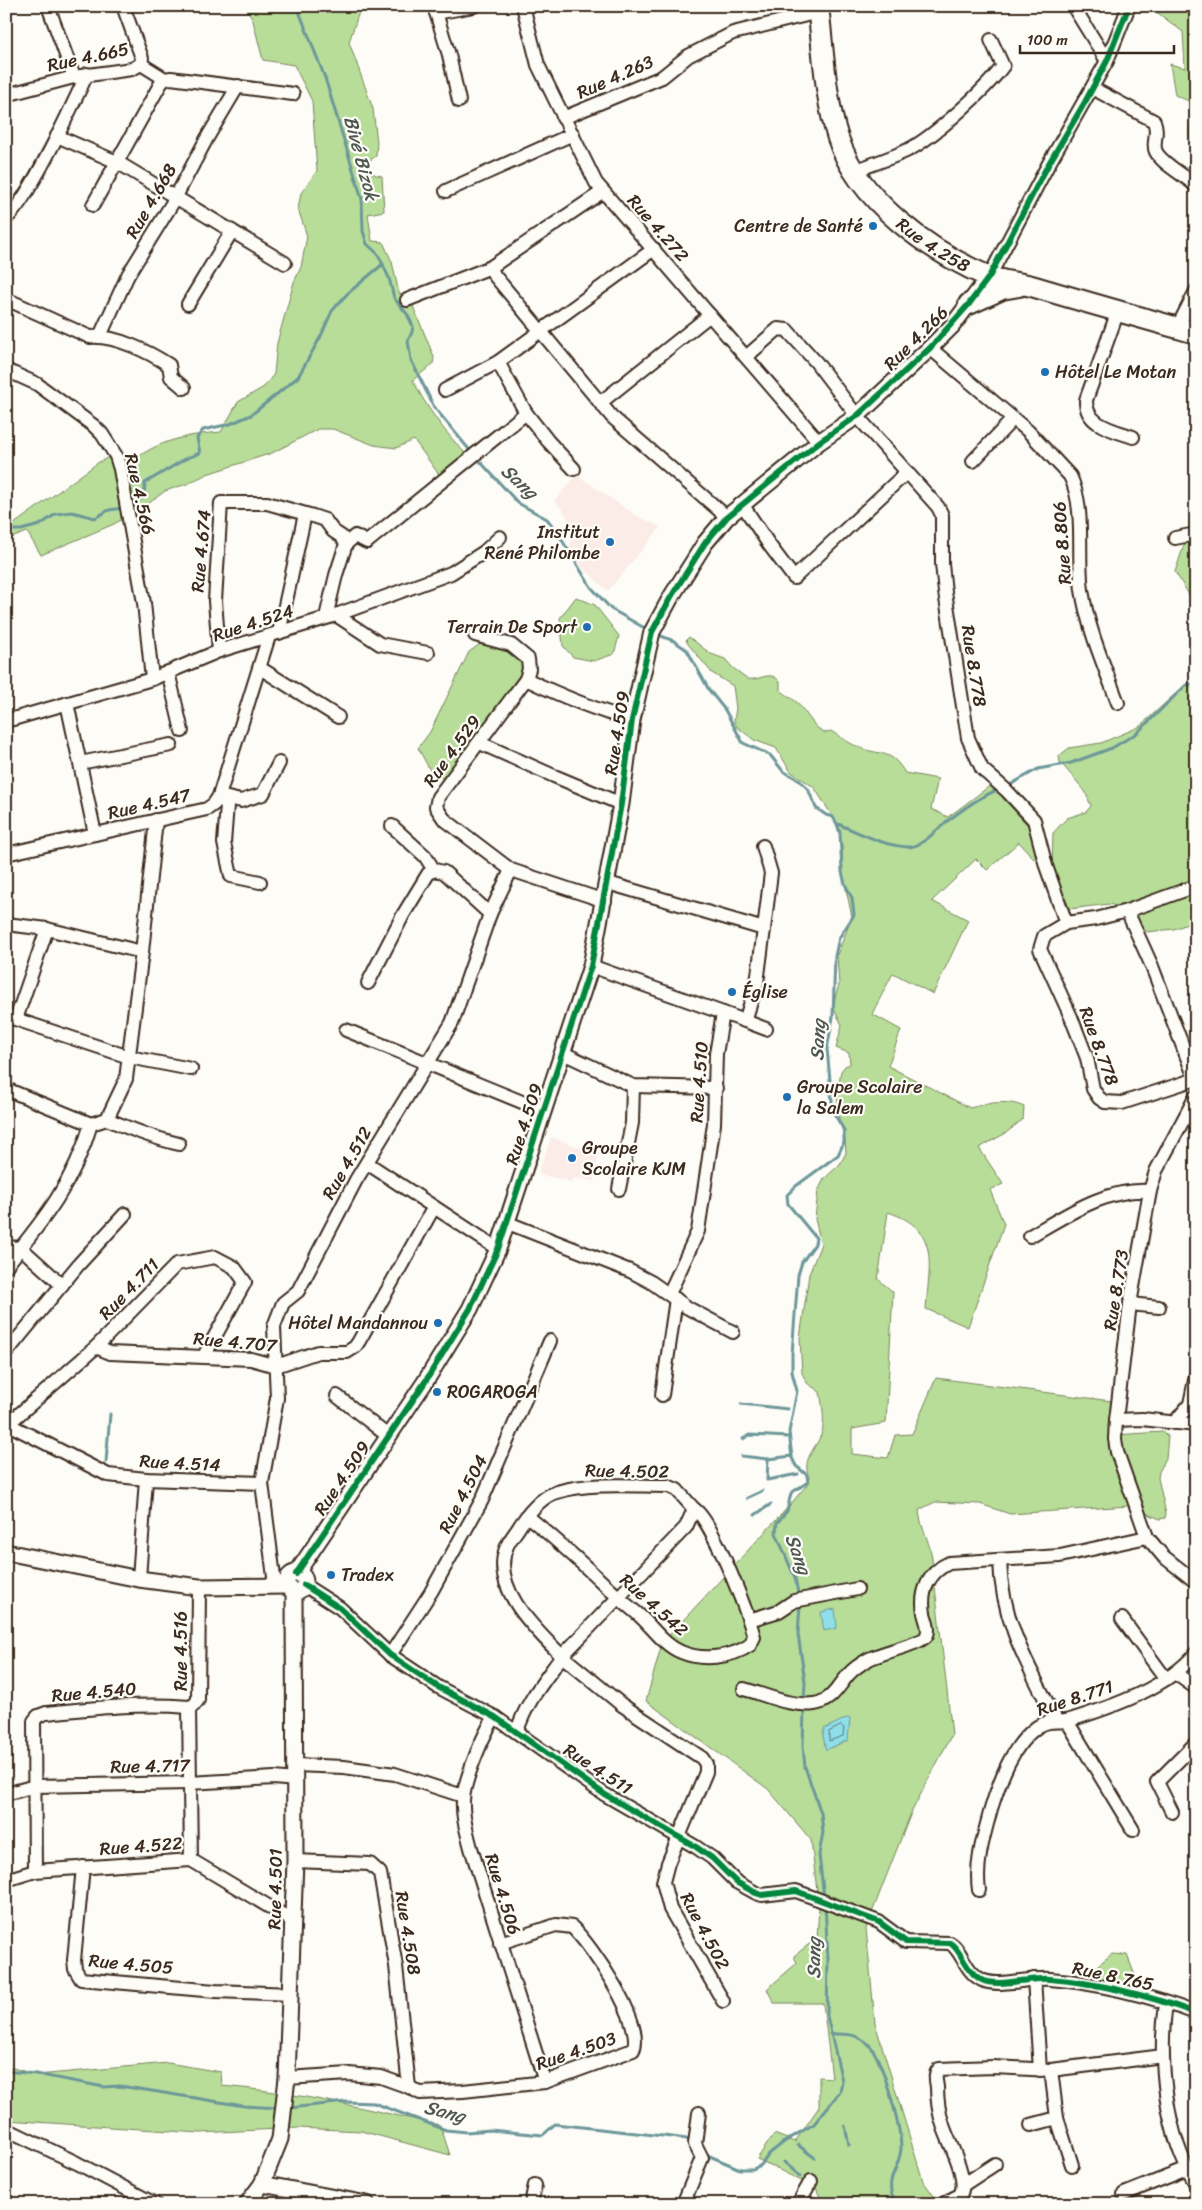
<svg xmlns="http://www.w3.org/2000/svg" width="1202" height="2210" font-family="Sriracha,sans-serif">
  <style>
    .built { fill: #fcece7 }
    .green { fill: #b7dd99; stroke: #79845c }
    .water { fill: #8fdfeb; stroke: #6d9799 }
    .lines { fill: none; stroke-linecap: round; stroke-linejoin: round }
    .shore { stroke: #5d7270; stroke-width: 1 }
    .stream { stroke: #6d9799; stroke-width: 3 }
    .minor-casing { stroke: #3b2a1e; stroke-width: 16 }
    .tertiary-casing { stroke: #3b2a1e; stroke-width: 19 }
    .trunk-casing { stroke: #3b2a1e; stroke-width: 24 }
    .minor { stroke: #fdfcf7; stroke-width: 12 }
    .tertiary { stroke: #fdfcf7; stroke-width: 15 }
    .trunk { stroke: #fdfcf7; stroke-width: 20 }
    .cycleway-casing { stroke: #fdfcf7; stroke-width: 9 }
    .cycleway { stroke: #00873e; stroke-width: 6 }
    .poi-dot { fill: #1f6fb2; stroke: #fdfcf7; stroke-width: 2 }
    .labels { text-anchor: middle; stroke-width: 4.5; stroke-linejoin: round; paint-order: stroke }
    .street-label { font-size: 18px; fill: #3b2a1e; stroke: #fdfcf7 }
    .poi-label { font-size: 18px; fill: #3b2a1e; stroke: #fdfcf7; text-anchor: start }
    .water-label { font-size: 19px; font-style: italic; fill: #505751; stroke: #fdfcf7 }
  </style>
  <rect width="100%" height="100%" fill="#fdfcf7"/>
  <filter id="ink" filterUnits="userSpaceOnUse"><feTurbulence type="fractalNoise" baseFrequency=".02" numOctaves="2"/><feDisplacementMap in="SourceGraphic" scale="10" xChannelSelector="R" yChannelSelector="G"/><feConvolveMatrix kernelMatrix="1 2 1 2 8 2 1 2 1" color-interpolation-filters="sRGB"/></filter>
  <g filter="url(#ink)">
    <g class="built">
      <path d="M577 475 635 515 661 527 608 591 566 553 576 532 562 509 554 501Z"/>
      <path d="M551 1137 584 1149 594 1150 595 1147 599 1148 594 1181 574 1178 572 1182 538 1174Z"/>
    </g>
    <g class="green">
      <path d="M246 6H359V12L349 42 373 109 377 142 376 156 366 163 367 170 376 175 382 176 384 211 368 214 372 241 383 242 392 262 399 293 413 306 434 357 433 364 413 380C427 409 444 431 466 454L440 476 414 440 396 448 374 445 333 429H318L272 453 207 474 187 484 165 491 144 507 114 524 41 555 27 532 6 540V530L99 462 107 458 132 461C160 440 187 435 221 432L238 402 264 387 274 374 277 343 294 282 301 267 307 236 298 209 301 193 317 171 312 101 294 65 263 60 253 21Z"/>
      <path d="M1152 6H1196V144H1192L1189 134 1193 103 1175 95 1170 64 1185 68 1183 32 1154 10Z"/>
      <path d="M1196 532V606L1175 572 1184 545Z"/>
      <path d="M576 597 595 605 619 636 614 654 594 661 573 657 563 646 560 618Z"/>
      <path d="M689 637 711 654 725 659 733 668 748 679C761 681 770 669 780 682V690L798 703 816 727 825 733 831 731C842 738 853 746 866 750 887 755 893 753 905 773L938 779 931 809 948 817 991 785 1031 829 1040 855 1034 859 1019 842 987 870 976 859 932 901 968 920 933 994 893 973 872 1014 901 1030 888 1066 970 1108C988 1103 1007 1099 1024 1107L1023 1119 1006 1133 979 1148 1003 1184 990 1190 1004 1224 968 1327 926 1309C929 1264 941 1229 888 1212L878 1279 893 1292 886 1423 852 1429V1454L888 1458 895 1435 912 1434 936 1378 1111 1401 1110 1415 1114 1435 1162 1432 1168 1436 1166 1458 1159 1472 1158 1478 1166 1514 1165 1518 1160 1519 1129 1506 1010 1514 980 1504 935 1502 919 1510C920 1530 935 1548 932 1569L928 1574 935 1587 952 1734 911 1813 866 1928 875 2023 923 2181 940 2204H823L816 2188 757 2159 774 2134 795 2142 819 2107V2077L832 2078 823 2003H774L767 1989 797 1963 794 1956 817 1938 819 1908 811 1840 768 1789 646 1701 662 1643 790 1505 810 1481C801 1459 813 1453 821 1435 826 1423 822 1404 820 1392L807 1383 802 1373 800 1338 809 1274 821 1244 815 1219 818 1191 824 1179 840 1164 846 1153 845 1140 837 1111 838 1090 841 1071 845 1066 850 1064 849 1053 836 1048 842 1025 834 1009 835 997 839 985 837 955 852 917 843 875 842 846 838 825 814 787 791 772 776 748 754 740 737 727 734 721 736 708 733 686 712 673 688 644 686 640Z"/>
      <path d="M483 642C501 647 517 649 525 668L515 688 445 780 431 772 418 748 430 732 469 652Z"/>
      <path d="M1188 684 1196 690V921L1174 929 1147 932 1133 918 1127 909 1109 904 1069 909 1059 902 1052 870 1053 833 1067 818 1086 812 1091 806 1085 791 1060 762 1059 756 1069 748 1101 743 1139 727 1175 694Z"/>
      <path d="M1112 1954 1127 1955 1136 1978 1135 1984C1122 1988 1105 1982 1092 1979L1093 1969Z"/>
      <path d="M168 2063 221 2072 222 2086C296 2092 368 2109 440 2125L450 2155 361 2131 298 2128 200 2133 6 2120V2066L37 2075Z"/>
    </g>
    <g class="water">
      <path d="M835 1609 837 1628 824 1631 821 1612Z"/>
      <path d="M847 1718H850L848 1740 826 1750 823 1736 824 1729Z"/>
    </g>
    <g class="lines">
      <path class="shore" d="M841 1726 844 1728 843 1736 829 1741V1732Z"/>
      <g class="stream">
        <path d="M297 6 325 78 362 199 363 231 367 244 378 254 389 278 394 298 407 314 413 326 412 332 408 341 411 360 434 407 472 453"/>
        <path d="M476 457 518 503 547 519 555 529 591 587 611 609 648 630"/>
        <path d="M129 507 144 497 145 483 185 459 200 453 197 438 203 430 230 424 251 415 298 377 321 336 332 311 347 294 383 264"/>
        <path d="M6 530H21L40 525 56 514 72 512 95 518 109 510 123 508"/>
        <path d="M656 634 674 641 687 650 709 690 725 710 743 743 770 755 783 771 799 780 808 789 816 808 826 815 833 817 837 824 840 833 842 872 845 884 852 898 854 915 839 938 835 956 833 1017 827 1049 833 1112 844 1130V1142L838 1155 796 1186 787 1195 788 1204 816 1238 815 1244 802 1262 798 1275 792 1354V1372L797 1391 789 1432 792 1458 796 1466 807 1475 808 1482 791 1493 787 1511 777 1523 776 1533 795 1578 799 1598"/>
        <path d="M1008 786 1038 769 1071 763 1112 748 1137 733 1186 685 1196 683"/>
        <path d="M838 824C860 833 884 846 908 847 924 847 938 827 950 819 966 807 981 796 1000 789"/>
        <path d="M741 1404 788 1409"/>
        <path d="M743 1439 749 1435 788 1437"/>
        <path d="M741 1456 768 1459 792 1456"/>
        <path d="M768 1459 767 1480 798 1474"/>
        <path d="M106 1462 110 1414"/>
        <path d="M747 1498 762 1491"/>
        <path d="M755 1515 771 1504"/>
        <path d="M800 1604 798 1634 805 1682 804 1702"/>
        <path d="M804 1708 803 1746 805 1767 821 1813 823 1832 819 1855 824 1898"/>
        <path d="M830 2034C844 2034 854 2033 866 2042 882 2053 900 2126 901 2146 902 2168 880 2180 897 2204"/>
        <path d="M6 2071 36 2074 104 2087 120 2086 152 2091 244 2106 280 2108"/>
        <path d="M289 2108 346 2102 374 2103 446 2130 467 2132 490 2130 543 2135 555 2124 672 2137 687 2139 691 2143"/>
        <path d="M845 2126 849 2145"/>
        <path d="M798 2145 815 2158"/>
        <path d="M705 2154 740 2169H753L761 2165 769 2154 784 2142 814 2124 840 2092 842 2081 827 2016 828 1960 825 1905"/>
        <path d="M784 2162 800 2176"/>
      </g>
      <g class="minor-casing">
        <g id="minor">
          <path d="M48 6 74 77"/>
          <path d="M123 6 142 58 141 64"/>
          <path d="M434 6 449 55 459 101"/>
          <path d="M523 6 538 65 596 183 819 442"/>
          <path d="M1073 6 1107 61"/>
          <path d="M436 13 474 6"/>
          <path d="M1092 88 1154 121C1159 134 1153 138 1155 149 1158 162 1185 175 1196 186"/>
          <path d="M6 95 74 77 132 69 141 64 165 79 171 78 293 94"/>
          <path d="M563 118 662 77 688 56 733 33 819 12"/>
          <path d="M57 136 117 162 285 263"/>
          <path d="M854 171C873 164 891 158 908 150 934 137 986 89 1003 66L991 40"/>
          <path d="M446 191 573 134"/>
          <path d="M93 205 161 83 165 79"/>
          <path d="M6 218C26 206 75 100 87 74"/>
          <path d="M491 267 494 275 612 417 727 517"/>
          <path d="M989 277 1048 165 1107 61 1129 6"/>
          <path d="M6 299 90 337C115 335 149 352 169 365L171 377 184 388"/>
          <path d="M407 300 491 267 602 192"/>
          <path d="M188 304 232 231"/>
          <path d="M1118 311 1086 400C1085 425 1113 430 1133 437"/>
          <path d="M1177 328 1196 291"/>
          <path d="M100 336 128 275 173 202 207 138 238 86"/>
          <path d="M930 348 1028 431 1070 476C1086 508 1077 555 1082 590 1088 629 1104 665 1118 703"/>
          <path d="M746 357 778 329 787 330 816 362 857 416 938 507 942 515V564L945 592 968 738 982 769 1007 791 1034 820 1046 866 1066 923 1096 919 1127 911 1151 964 1195 1078"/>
          <path d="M498 362 526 413 548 441 574 469"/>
          <path d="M6 370 37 384 94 426 102 434 116 456 120 469 144 603 152 679"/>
          <path d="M445 390 498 362 654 249"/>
          <path d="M600 403 710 315"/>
          <path d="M973 461 1013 419"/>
          <path d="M742 504 770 546 794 578 907 472"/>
          <path d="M1175 538 1196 534"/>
          <path d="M346 544 355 536 367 542 526 413"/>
          <path d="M279 633 305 514"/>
          <path d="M475 635 511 645 528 659 529 669 526 679C561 696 595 710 632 720"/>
          <path d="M219 651 215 601 221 503H267L313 516 325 520 333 531 342 537 346 544 336 575 327 613 336 615 380 644 428 653"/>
          <path d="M260 668 338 717"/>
          <path d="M168 672 182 731"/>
          <path d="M526 679 438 797 436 807 444 819 511 870 605 901"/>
          <path d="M67 703 95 834"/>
          <path d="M6 721 152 679 219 651 336 615 451 573 484 552 500 537"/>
          <path d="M480 743 554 776 621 804"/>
          <path d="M80 763 171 745"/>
          <path d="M392 826 425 856 434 870 444 872 490 914"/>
          <path d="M6 854 207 809 214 804 219 796 269 636"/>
          <path d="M260 882 231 876 224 843 227 805 219 796 241 801 263 794 279 763"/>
          <path d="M608 883 764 929 771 873 763 846"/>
          <path d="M1127 911 1196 886"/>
          <path d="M1066 923 1044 936 1040 949 1071 1017 1087 1058 1093 1089 1099 1098 1105 1102 1122 1103 1196 1079"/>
          <path d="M6 924 47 929 142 952 156 820"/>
          <path d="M591 966 723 1013"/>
          <path d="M368 983 403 915 428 874 434 870"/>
          <path d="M6 1016 129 1057 191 1069"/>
          <path d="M16 1019 47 929"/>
          <path d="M745 1021 766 1029"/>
          <path d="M346 1030 544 1111"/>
          <path d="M563 1053 633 1086 716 1088"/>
          <path d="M6 1089 91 1124C74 1182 44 1220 6 1266"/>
          <path d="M1196 1096 1156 1171 1150 1191 1130 1304 1116 1420 1142 1419 1196 1425"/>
          <path d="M107 1119C130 1129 153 1138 179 1144"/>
          <path d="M91 1124 107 1119 126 1079 142 952"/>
          <path d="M367 1163 498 1249"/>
          <path d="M619 1189 632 1123 633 1086"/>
          <path d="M508 1223 630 1271 651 1282 688 1308 733 1332"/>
          <path d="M1030 1236C1067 1215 1105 1188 1150 1191"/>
          <path d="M6 1247 21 1248 62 1285"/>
          <path d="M669 1294 698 1231 714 1124 716 1054 723 1013 745 1021 757 983 764 929"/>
          <path d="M1130 1304 1159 1307"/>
          <path d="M96 1347 177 1264 215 1257 234 1267 245 1282 204 1356"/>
          <path d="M6 1353 79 1264 125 1214"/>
          <path d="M662 1395 676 1299"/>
          <path d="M337 1396 388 1436"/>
          <path d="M1116 1420 1115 1439 1117 1452 1147 1537"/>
          <path d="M6 1423 108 1475 146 1479 262 1483 275 1585"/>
          <path d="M1174 1423 1190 1404 1196 1375"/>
          <path d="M8 1424 96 1347 110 1353 251 1359 276 1366 318 1352H347L355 1347 359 1341 434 1207"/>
          <path d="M262 1483 277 1398 274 1326 283 1303 298 1291 356 1180 452 1023 490 914 511 870"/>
          <path d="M668 1486 677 1490 694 1509 686 1527 562 1656C537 1631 489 1587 507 1546 510 1539 517 1531 521 1524 530 1511 542 1496 557 1492 590 1482 634 1486 668 1486Z"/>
          <path d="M527 1516C559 1541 588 1569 618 1597 625 1604 634 1610 641 1617 653 1628 665 1646 681 1652 702 1661 731 1658 750 1645L754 1637C748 1614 712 1519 694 1509"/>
          <path d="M1000 1560C1001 1621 1029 1667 1056 1720"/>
          <path d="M139 1579 146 1479"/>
          <path d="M304 1585 340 1608 390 1655 438 1687 495 1717 604 1794 696 1847 712 1858 736 1882 756 1893 762 1895 796 1891 879 1922 906 1942 950 1943C962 1950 965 1972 982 1980 998 1988 1031 1977 1050 1979 1098 1983 1150 1996 1196 2013"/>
          <path d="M1122 1619 1166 1679"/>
          <path d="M749 1620 779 1611 794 1601 857 1589"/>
          <path d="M390 1655 431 1592 482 1500 550 1341"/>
          <path d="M1175 1673 1196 1688"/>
          <path d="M744 1689C766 1695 791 1707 814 1704 831 1702 838 1687 848 1675 853 1669 862 1663 869 1659 880 1653 924 1643 927 1635 930 1628 925 1619 924 1613 920 1591 929 1572 949 1563L1060 1556 1147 1537 1163 1556 1196 1582"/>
          <path d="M495 1717C484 1732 463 1783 463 1801 462 1817 467 1832 471 1848L545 2082"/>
          <path d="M1067 1721 1133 1830"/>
          <path d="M517 1732C525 1703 545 1680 562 1656L622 1705 702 1758 706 1764V1772L668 1863 663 1882 670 1909 723 2001"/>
          <path d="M295 1765 344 1767 395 1774 463 1796"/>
          <path d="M6 1794 35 1786 189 1783 274 1778 295 1780"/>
          <path d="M1172 1812 1157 1782 1196 1743"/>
          <path d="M191 1860 189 1707 194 1705 198 1700 199 1587"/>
          <path d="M295 1861 370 1864 380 1873 396 1966 409 2087"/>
          <path d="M83 1867 74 1960 75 1969 81 1979 215 1991 291 1994"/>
          <path d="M35 1871 34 1721 38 1716 46 1713C94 1708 140 1703 189 1707"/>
          <path d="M6 1880 35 1871 191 1860 293 1921"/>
          <path d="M979 1890C975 1863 984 1835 991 1809 1000 1780 1012 1745 1037 1727 1051 1718 1057 1724 1070 1720 1112 1707 1167 1688 1196 1653"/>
          <path d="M1034 1979 1040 2070"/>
          <path d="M1166 2003C1158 2059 1165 2135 1196 2184"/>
          <path d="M1051 2070 1057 2118 1072 2165"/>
          <path d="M287 2078 349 2074 381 2077 409 2087 420 2093 463 2091 545 2082 633 2050C646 2025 592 1946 572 1927L556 1925 500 1943"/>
          <path d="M1031 2125 1057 2118"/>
          <path d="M6 2129 77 2163 155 2204"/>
          <path d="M963 2185 995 2164"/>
          <path d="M1124 2194 1187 2169"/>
          <path d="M531 2204 535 2185"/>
          <path d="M683 2204 702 2158 695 2144 699 2113"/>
          <path d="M798 2204 811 2181"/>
          <path d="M942 2204 960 2195C970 2179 948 2142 943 2125 939 2113 937 2101 937 2087 936 2080 934 2074 939 2069L993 2067 1051 2070 1163 2056"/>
        </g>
      </g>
      <g class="tertiary-casing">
        <g id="tertiary">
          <path d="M6 1552 139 1579 199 1587 287 1586"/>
          <circle cx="296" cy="1582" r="9"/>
          <path d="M296 1574 425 1382 470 1309 498 1249 591 966 621 804 632 720 652 632 671 597 705 543 727 517 819 442 857 416 930 348 952 326 989 277"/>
          <path d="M262 2184 367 2204"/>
          <path d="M247 2204 262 2184 280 2139 287 2078 295 1861 294 1591"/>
        </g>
      </g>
      <g class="trunk-casing">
        <g id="trunk">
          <path id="s1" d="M818 6C823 47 825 99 838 138 858 200 929 251 987 276 1002 282 1019 282 1035 287 1089 303 1142 318 1196 333"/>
          <path d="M969 304 1002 289 1019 286"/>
        </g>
      </g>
      <use href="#minor" class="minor"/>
      <use href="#tertiary" class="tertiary"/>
      <use href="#trunk" class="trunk"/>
      <g class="cycleway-casing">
        <g id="cycleway">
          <path d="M296 1574 425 1382 470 1309 498 1249 591 966 621 804 632 720 652 632 671 597 705 543 727 517 819 442 857 416 930 348 969 304 989 277 1048 165 1085 102 1107 61 1129 6"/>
          <path d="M304 1585 340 1608 390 1655 438 1687 495 1717 604 1794 696 1847 712 1858 736 1882 756 1893 762 1895 796 1891 879 1922 906 1942 950 1943C962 1950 965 1972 982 1980 998 1988 1031 1977 1050 1979 1098 1983 1150 1996 1196 2013"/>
        </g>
      </g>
      <use href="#cycleway" class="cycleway"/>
    </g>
  </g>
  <g class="poi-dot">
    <circle cx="873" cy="226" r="5"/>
    <circle cx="1045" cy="372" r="5"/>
    <circle cx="610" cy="542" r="5"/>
    <circle cx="587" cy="627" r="5"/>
    <circle cx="732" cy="992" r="5"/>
    <circle cx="787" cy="1097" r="5"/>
    <circle cx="572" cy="1158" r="5"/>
    <circle cx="438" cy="1323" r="5"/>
    <circle cx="437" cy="1392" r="5"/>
    <circle cx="331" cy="1575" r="5"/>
  </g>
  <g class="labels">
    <g class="street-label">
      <text transform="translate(88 57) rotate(-12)" y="6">Rue 4.665</text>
      <text transform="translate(615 77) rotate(-24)" y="6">Rue 4.263</text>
      <text transform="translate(151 201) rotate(-60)" y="6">Rue 4.668</text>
      <text transform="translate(658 228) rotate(49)" y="6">Rue 4.272</text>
      <text dy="6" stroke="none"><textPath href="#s1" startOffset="280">Rue 4.258</textPath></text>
      <text transform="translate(916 338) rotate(-45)" y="6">Rue 4.266</text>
      <text transform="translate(140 494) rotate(77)" y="6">Rue 4.566</text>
      <text transform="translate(1062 543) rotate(-94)" y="6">Rue 8.806</text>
      <text transform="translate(201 551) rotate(-85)" y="6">Rue 4.674</text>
      <text transform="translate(253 623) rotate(-18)" y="6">Rue 4.524</text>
      <text transform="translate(974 666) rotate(81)" y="6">Rue 8.778</text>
      <text transform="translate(617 733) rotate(-81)" y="6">Rue 4.509</text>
      <text transform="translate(452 751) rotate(-54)" y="6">Rue 4.529</text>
      <text transform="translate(149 804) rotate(-13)" y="6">Rue 4.547</text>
      <text transform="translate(1099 1046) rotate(70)" y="6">Rue 8.778</text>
      <text transform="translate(699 1082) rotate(-86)" y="6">Rue 4.510</text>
      <text transform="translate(524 1124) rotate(-72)" y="6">Rue 4.509</text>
      <text transform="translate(347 1163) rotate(-60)" y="6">Rue 4.512</text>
      <text transform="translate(129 1289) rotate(-46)" y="6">Rue 4.711</text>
      <text transform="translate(1116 1290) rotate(-81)" y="6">Rue 8.773</text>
      <text transform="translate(235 1342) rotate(5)" y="6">Rue 4.707</text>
      <text transform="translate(180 1463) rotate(3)" y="6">Rue 4.514</text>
      <text transform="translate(627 1471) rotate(1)" y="6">Rue 4.502</text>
      <text transform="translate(342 1478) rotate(-56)" y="6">Rue 4.509</text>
      <text transform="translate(463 1494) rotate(-63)" y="6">Rue 4.504</text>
      <text transform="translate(654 1605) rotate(42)" y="6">Rue 4.542</text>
      <text transform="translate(181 1651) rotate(-90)" y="6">Rue 4.516</text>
      <text transform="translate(94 1692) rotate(-5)" y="6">Rue 4.540</text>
      <text transform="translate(1075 1698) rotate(-18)" y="6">Rue 8.771</text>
      <text transform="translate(150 1766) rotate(-1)" y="6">Rue 4.717</text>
      <text transform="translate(598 1769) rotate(33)" y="6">Rue 4.511</text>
      <text transform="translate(141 1846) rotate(-4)" y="6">Rue 4.522</text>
      <text transform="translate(275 1889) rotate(-89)" y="6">Rue 4.501</text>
      <text transform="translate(503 1894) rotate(73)" y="6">Rue 4.506</text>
      <text transform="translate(705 1931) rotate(62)" y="6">Rue 4.502</text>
      <text transform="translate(408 1933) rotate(81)" y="6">Rue 4.508</text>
      <text transform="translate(131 1964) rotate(5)" y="6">Rue 4.505</text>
      <text transform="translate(1113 1976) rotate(12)" y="6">Rue 8.765</text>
      <text transform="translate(576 2051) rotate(-19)" y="6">Rue 4.503</text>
    </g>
    <g class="poi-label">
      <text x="863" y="232" text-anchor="end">Centre de Santé</text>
      <text x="1055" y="378">Hôtel Le Motan</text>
      <text x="600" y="538" text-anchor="end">Institut<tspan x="600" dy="21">René Philombe</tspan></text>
      <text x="577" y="633" text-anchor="end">Terrain De Sport</text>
      <text x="742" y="998">Église</text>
      <text x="797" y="1093">Groupe Scolaire<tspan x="797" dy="21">la Salem</tspan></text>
      <text x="582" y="1154">Groupe<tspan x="582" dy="21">Scolaire KJM</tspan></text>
      <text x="428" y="1329" text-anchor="end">Hôtel Mandannou</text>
      <text x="447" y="1398">ROGAROGA</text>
      <text x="341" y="1581">Tradex</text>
    </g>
    <g class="water-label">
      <text transform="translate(362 158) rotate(75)" y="7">Bivé Bizok</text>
      <text transform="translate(520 481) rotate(42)" y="7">Sang</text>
      <text transform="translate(817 1040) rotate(-87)" y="7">Sang</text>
      <text transform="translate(799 1554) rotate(70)" y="7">Sang</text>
      <text transform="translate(813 1958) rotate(-90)" y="7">Sang</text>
      <text transform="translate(445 2111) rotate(14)" y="7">Sang</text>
    </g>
  </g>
  <rect width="1202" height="2210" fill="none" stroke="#fdfcf7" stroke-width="25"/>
  <rect x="12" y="12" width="1177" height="2185" fill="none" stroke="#3b2a1e" stroke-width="2" filter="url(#ink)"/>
  <path d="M1020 45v8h154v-8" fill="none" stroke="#3b2a1e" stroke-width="2.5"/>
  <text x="1027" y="45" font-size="15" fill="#3b2a1e" stroke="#fdfcf7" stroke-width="4" paint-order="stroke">100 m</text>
</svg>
